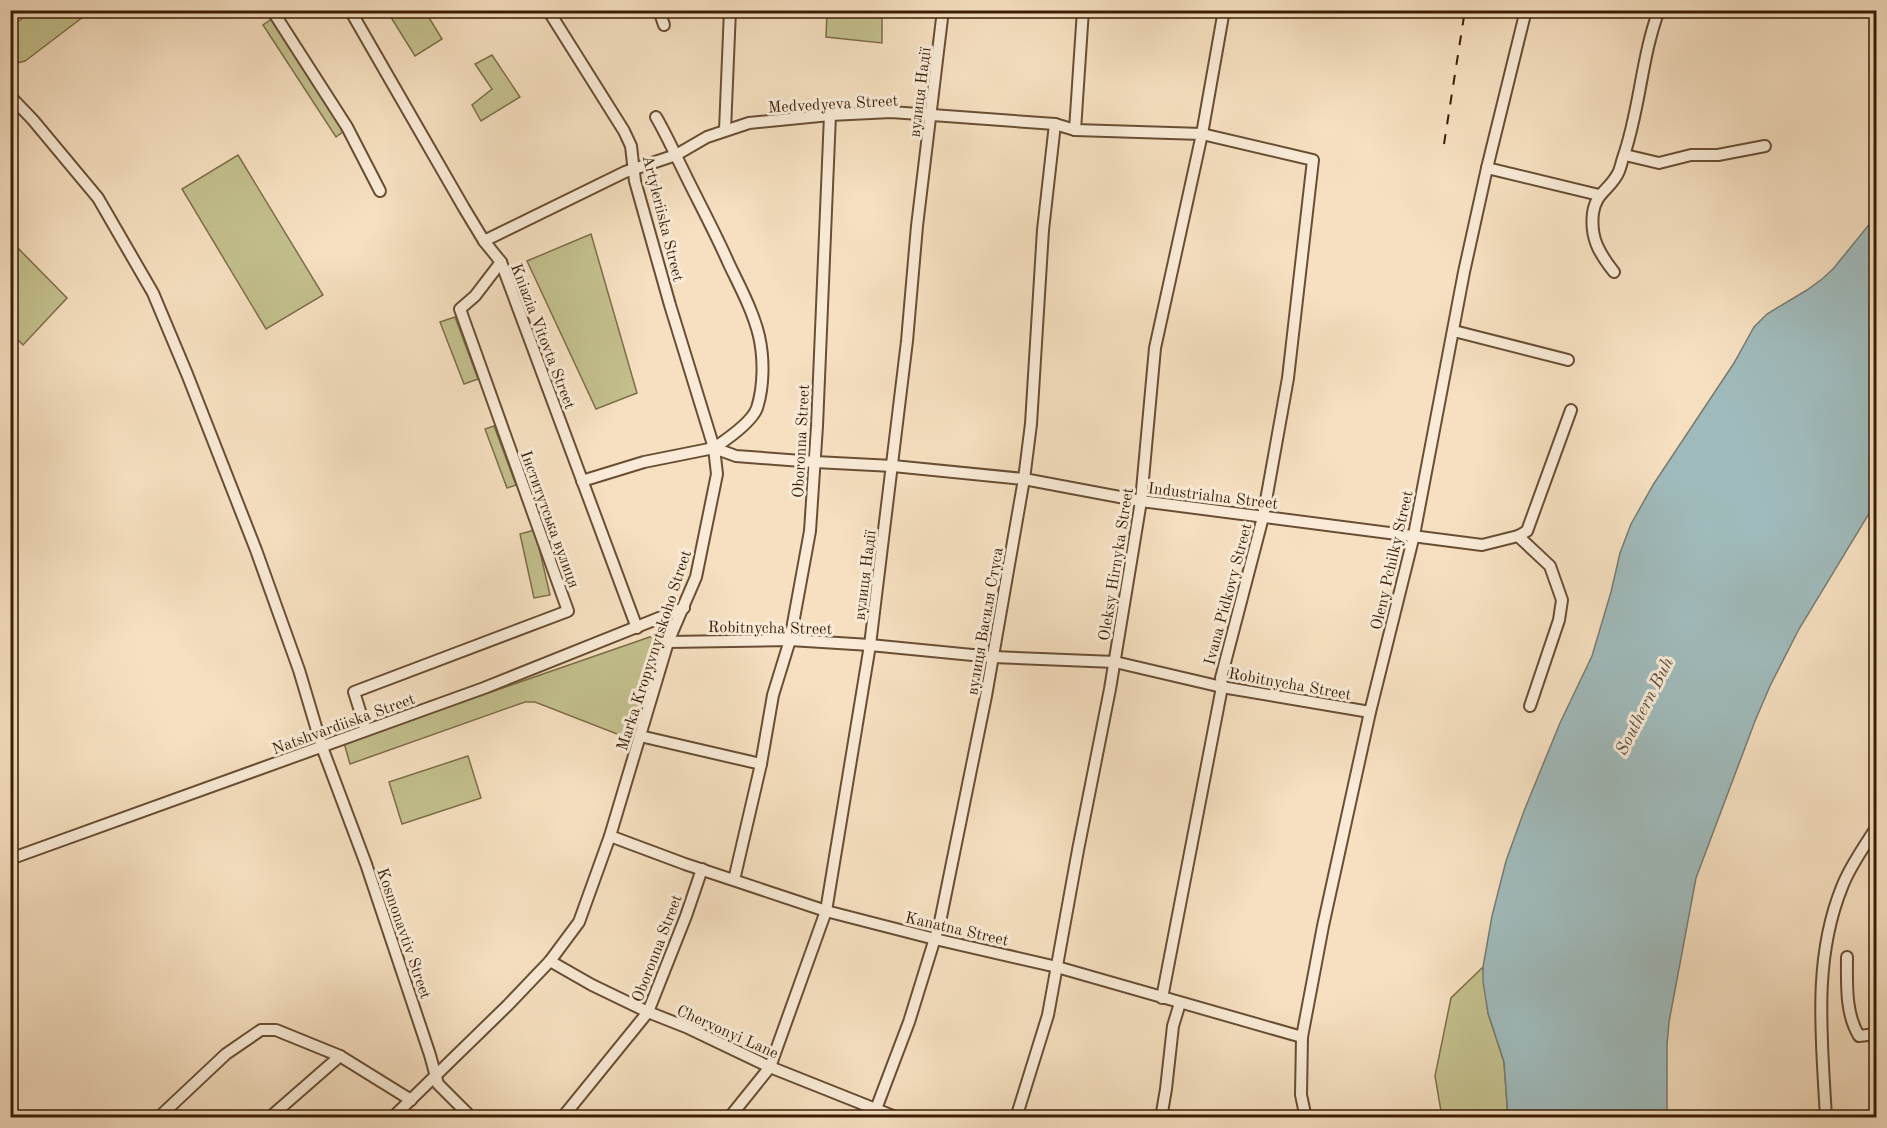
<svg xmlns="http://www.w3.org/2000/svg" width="1887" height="1128" font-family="'Old Standard TT',serif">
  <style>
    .green { fill: #c3c08e; stroke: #7e6e4a; stroke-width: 1.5 }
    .water { fill: #a0bbbc; stroke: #777c73; stroke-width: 1.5 }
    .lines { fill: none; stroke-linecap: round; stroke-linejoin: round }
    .minor-casing { stroke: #694e34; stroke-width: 14 }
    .minor { stroke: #f9ebd7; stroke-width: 10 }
    .rail { stroke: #3a1d05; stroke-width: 2; stroke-dasharray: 10 10; stroke-linecap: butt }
    .labels { text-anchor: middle; stroke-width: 6; stroke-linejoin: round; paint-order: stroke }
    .street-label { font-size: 16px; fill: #3a1d05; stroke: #f9ebd7 }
    .water-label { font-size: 18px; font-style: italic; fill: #594c3c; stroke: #f9ebd7 }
  </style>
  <rect width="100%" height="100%" fill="#f6e0c1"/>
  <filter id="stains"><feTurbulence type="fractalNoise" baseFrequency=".00333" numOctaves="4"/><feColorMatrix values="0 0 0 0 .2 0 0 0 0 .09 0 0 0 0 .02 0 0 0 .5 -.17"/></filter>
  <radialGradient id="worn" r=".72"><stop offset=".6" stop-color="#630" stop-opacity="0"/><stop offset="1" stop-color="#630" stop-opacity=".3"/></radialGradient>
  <g class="green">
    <path d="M33 10H91V11L25 61 17 63 11 62V27Z"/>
    <path d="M387 11H425L442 39 415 56Z"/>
    <path d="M827 12 882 15V43L826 37Z"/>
    <path d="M273 18 344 131 336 137 263 25Z"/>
    <path d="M492 55 520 97 481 121 472 105 492 89 475 64Z"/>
    <path d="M238 155 323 295 266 329 182 189Z"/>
    <path d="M591 234 637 393 596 409 527 261Z"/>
    <path d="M11 241 67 298 23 345 11 333Z"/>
    <path d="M455 317 478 379 464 384 440 322Z"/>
    <path d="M494 426 516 485 507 488 485 429Z"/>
    <path d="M535 530 550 595 534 598 520 534Z"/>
    <path d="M667 631 630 739 535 702H525L350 764 344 743Z"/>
    <path d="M468 756 481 798 402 824 389 782Z"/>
    <path d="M1483 967 1488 1013 1504 1062 1508 1117H1442L1435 1076 1451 998Z"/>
  </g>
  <path class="water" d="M1876 216V502L1799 629 1770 686 1755 721 1696 878 1669 1022 1667 1045V1117H1508L1504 1062 1488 1013 1483 981V967L1492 916 1506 861 1524 811 1560 723 1592 656 1611 592 1620 553 1631 524 1653 485 1734 363 1754 327 1767 314 1807 290 1822 279 1833 269Z"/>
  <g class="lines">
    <g class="minor-casing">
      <g id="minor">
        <path d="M272 10 347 127 380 191"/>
        <path d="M350 10 464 208 484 241 501 262 637 628"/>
        <path d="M548 10 624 131 631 146 635 181 670 305 714 448"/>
        <path d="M659 10 664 25"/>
        <path d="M10 96 33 120 98 198 153 293 187 374 256 550 299 670 322 747 366 864 430 1055 438 1084 472 1118"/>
        <path d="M725 130 730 10"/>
        <path d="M1075 130 1083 10"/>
        <path d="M1625 155 1659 163 1691 155H1718L1765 146"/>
        <path d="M1487 168 1599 195"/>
        <path d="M484 241 625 172 676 155 707 137 749 123 830 115 891 112 1055 124 1075 130 1202 134 1313 160 1288 378 1263 517 1221 678 1222 687 1162 998"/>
        <path d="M1614 272C1599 253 1590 238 1593 213 1596 193 1608 191 1617 175 1620 171 1621 164 1623 158 1640 110 1641 58 1659 10"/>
        <path d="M1454 331 1568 360"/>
        <path d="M582 481 644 462 714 448 736 456 815 462 893 466 1024 479 1141 501 1482 545 1518 536 1550 566 1562 600 1559 620 1530 706"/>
        <path d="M1518 536 1527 531 1571 410"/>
        <path d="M668 642 790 640 870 645 993 657 1115 662 1222 687 1370 712"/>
        <path d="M366 730 354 692 568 611 460 309 475 296 501 262"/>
        <path d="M640 736 761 764"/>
        <path d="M610 836 685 864 826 911 935 939 1057 967 1302 1037"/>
        <path d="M10 859 484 688 684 608"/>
        <path d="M734 880 761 764 773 695 790 640 810 531 817 426 830 115"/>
        <path d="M1847 957C1847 983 1845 1013 1859 1036L1876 1034"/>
        <path d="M550 961 592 985 648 1012 686 1027 770 1067 898 1118"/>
        <path d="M876 1109 909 1022 940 922 986 696 1024 479 1031 424 1043 230 1055 124"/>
        <path d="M158 1118 226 1054 261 1030H276L340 1056 411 1100"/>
        <path d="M269 1118 340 1056"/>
        <path d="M392 1118 508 1005 550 961 579 922 610 836 668 642 696 577 717 474 714 448C726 440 752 422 757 408 764 386 764 358 759 336 753 311 740 287 729 264 715 232 698 201 683 170 674 152 666 134 656 117"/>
        <path d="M562 1118 648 1012 686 916 702 869"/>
        <path d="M729 1118 770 1067 826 911 870 645 907 341 917 226 943 10"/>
        <path d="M1016 1118 1048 1015 1078 850 1110 689 1141 501 1155 348 1202 134 1224 10"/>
        <path d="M1161 1118 1166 1089 1173 1026 1180 1003"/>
        <path d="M1306 1118 1301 1095 1302 1037 1323 926 1370 712 1414 535 1464 272 1487 168 1526 10"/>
        <path d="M1826 1118C1822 1040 1812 961 1842 887 1850 866 1864 847 1876 828"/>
      </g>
    </g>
    <use href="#minor" class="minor"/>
    <path class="rail" d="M1444 144 1465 10"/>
  </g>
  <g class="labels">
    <g class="street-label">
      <text transform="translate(919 92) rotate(-83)" y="6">вулиця Надії</text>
      <text transform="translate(833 103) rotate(-3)" y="6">Medvedyeva Street</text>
      <text transform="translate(664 218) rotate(76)" y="6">Artyleriiska Street</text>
      <text transform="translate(544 336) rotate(69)" y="6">Kniazia Vitovta Street</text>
      <text transform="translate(800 441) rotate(-87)" y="6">Oboronna Street</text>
      <text transform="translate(1213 495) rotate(7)" y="6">Industrialna Street</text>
      <text transform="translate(551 519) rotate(70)" y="6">Інститутська вулиця</text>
      <text transform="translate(1391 560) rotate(-77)" y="6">Oleny Pchilky Street</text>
      <text transform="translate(1115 564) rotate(-81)" y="6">Oleksy Hirnyka Street</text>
      <text transform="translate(864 575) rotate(-83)" y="6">вулиця Надії</text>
      <text transform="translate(1227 594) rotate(-75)" y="6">Ivana Pidkovy Street</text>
      <text transform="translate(984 621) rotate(-80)" y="6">вулиця Василя Стуса</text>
      <text transform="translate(770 627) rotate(1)" y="6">Robitnycha Street</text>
      <text transform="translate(653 650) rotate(-72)" y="6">Marka Kropyvnytskoho Street</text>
      <text transform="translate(1290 683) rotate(10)" y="6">Robitnycha Street</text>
      <text transform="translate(343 723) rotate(-20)" y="6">Natshvardiiska Street</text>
      <text transform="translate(957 928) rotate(13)" y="6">Kanatna Street</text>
      <text transform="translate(405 933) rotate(71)" y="6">Kosmonavtiv Street</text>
      <text transform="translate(656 948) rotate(-69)" y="6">Oboronna Street</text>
      <text transform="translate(728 1031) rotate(24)" y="6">Chervonyi Lane</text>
    </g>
    <g class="water-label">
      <text transform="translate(1644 706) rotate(-63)" y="6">Southern Buh</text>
    </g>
  </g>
  <rect width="1887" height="1128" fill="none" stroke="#f6e0c1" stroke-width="36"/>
  <rect x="12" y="12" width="1863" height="1104" fill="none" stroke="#3a1d05" stroke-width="3"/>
  <rect x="18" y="18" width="1851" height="1092" fill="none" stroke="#3a1d05" stroke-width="1.5"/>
  <rect width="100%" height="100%" filter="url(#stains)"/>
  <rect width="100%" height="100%" fill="url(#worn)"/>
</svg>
